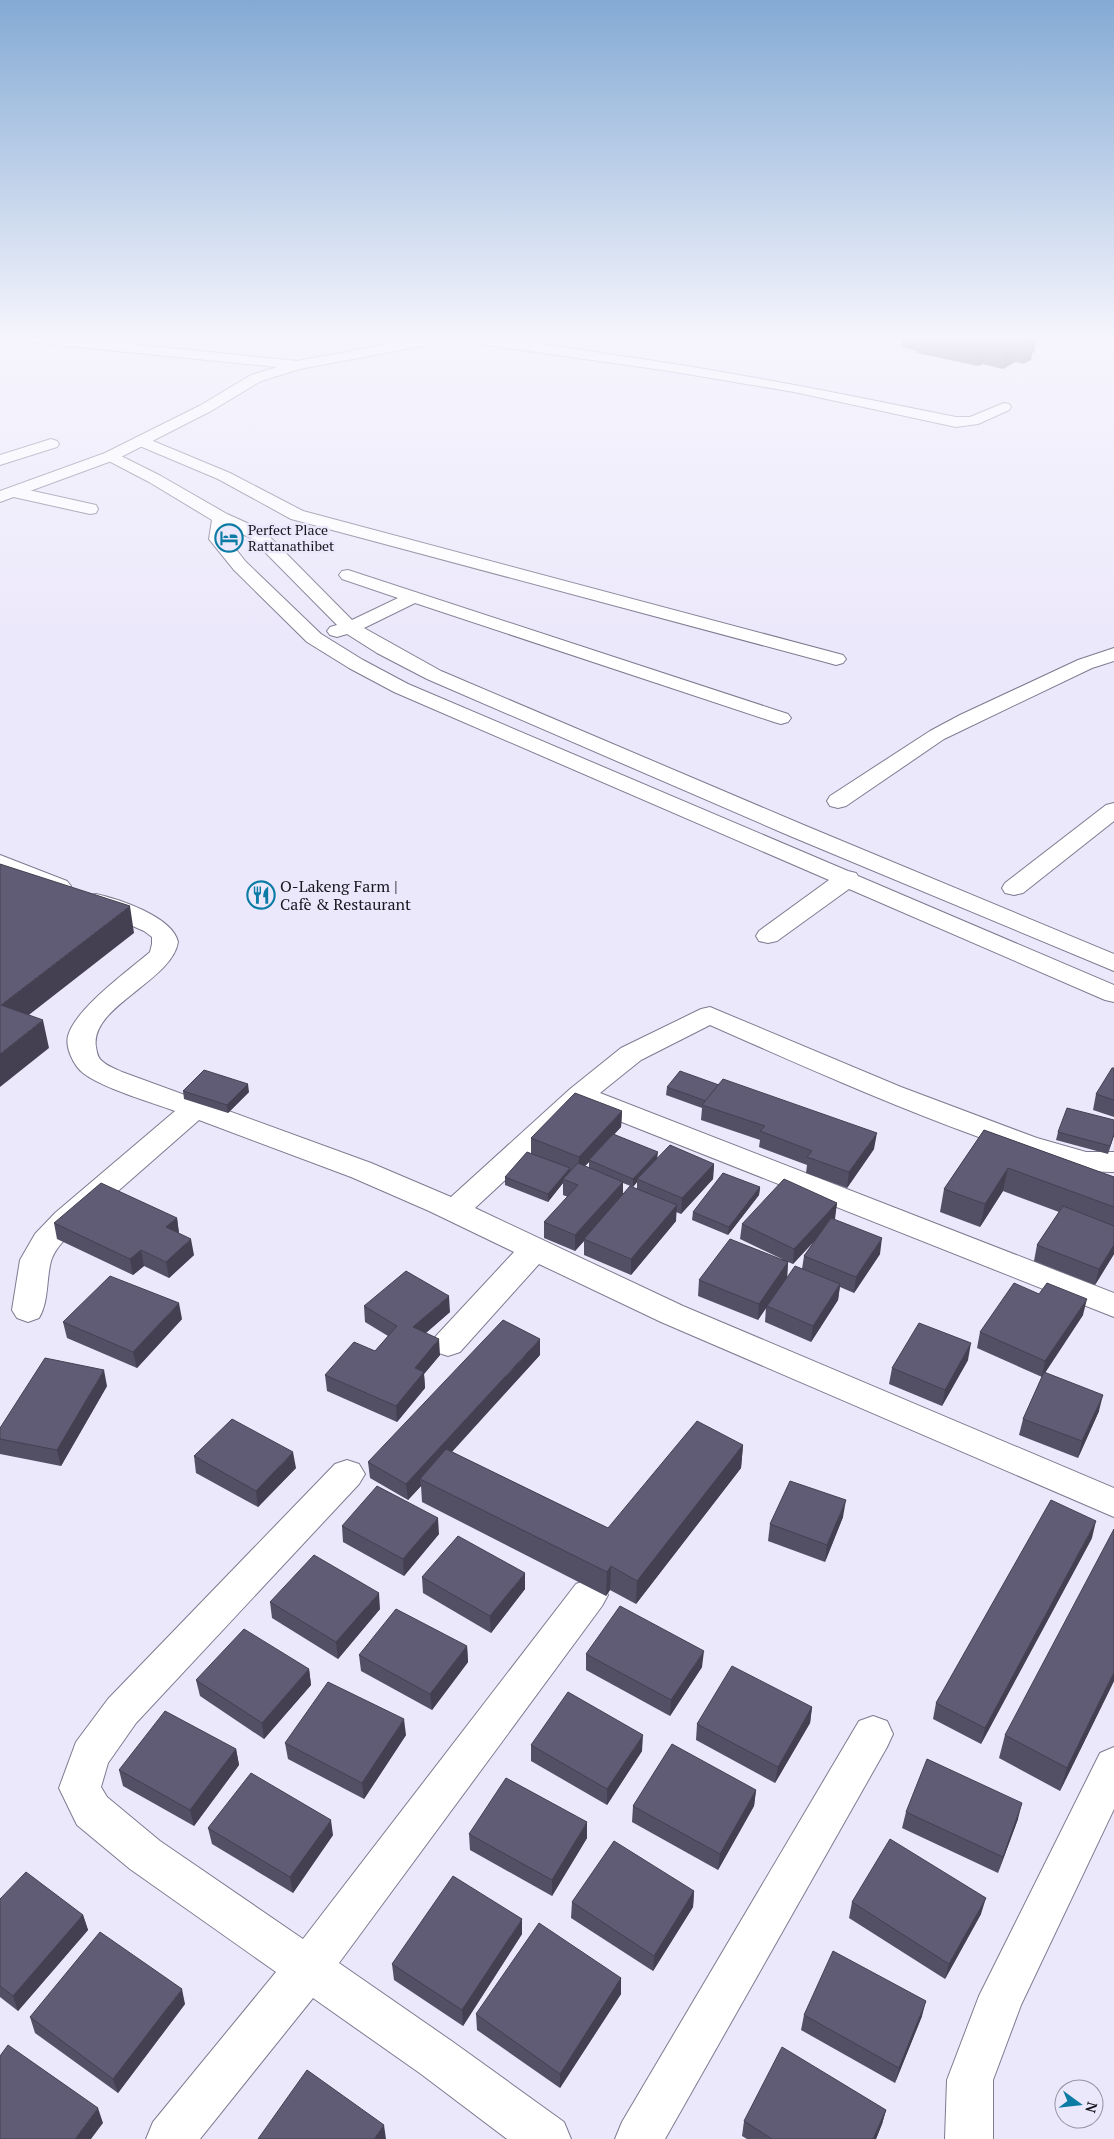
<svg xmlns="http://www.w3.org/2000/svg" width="1114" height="2139" font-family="'PT Serif',serif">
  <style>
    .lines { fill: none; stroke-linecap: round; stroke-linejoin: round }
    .street-casing { stroke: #7f7a90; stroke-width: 2 }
    .secondary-casing { stroke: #7f7a90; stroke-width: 2 }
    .street { fill: #fff; fill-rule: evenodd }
    .secondary { fill: #fff; fill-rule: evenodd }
    .wall { fill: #534f65; fill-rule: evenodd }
    .shaded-wall { fill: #444052 }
    .building { fill: #615c75; stroke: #444052 }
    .labels { text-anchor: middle; stroke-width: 5; stroke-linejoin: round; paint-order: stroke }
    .far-poi-label { font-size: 14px; fill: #18171f; stroke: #ece8fb; text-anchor: start }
    .poi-label { font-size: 16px; fill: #18171f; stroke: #ece8fb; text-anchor: start }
  </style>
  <rect width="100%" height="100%" fill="#ece8fb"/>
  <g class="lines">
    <g class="street-casing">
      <g id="street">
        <path d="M21 338H69L297 361 302 362 304 365 302 368 297 369 28 342Z"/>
        <path d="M460 338C512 337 563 348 614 355 729 371 842 394 956 417H970L1004 403 1009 404 1011 407 1009 410 978 424 956 427 794 392 669 371 467 342Z"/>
        <path d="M141 436 230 473 303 511 843 655 846 659 843 663 836 665 829 663 291 519 218 479 135 444 133 441 135 438Z"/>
        <path d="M51 439 57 441 59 444 57 447 0 465V455Z"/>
        <path d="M111 451 161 476 227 514 263 530 352 620 398 598 342 579 339 575 342 571 348 570 788 714 791 718 788 722 781 724 774 722 415 603 364 628 441 671 806 826 1114 954V971L790 836 427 679 377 653 347 634 337 637 330 635 327 631 330 627 337 625 251 538 228 528 227 538 246 562 321 634 363 660 408 684 848 871 856 873 858 876 1114 985V1002L1105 1000 849 889 777 941 768 943 759 941 756 936 759 931 829 880 394 692 349 668 307 642 234 570 209 539 212 520 149 482 105 459 103 456 105 453Z"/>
        <path d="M15 487 96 505 98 509 96 513 90 514 9 496 7 492 9 488Z"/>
        <path d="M1114 648V661L1092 668 944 739 846 806 838 808 830 806 827 801 830 796 930 731 960 715 1078 660Z"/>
        <path d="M1114 803V821L1023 893 1014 895 1005 893 1002 888 1005 883 1106 805Z"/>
        <path d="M0 855 67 881 71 886 67 891 59 893 0 870Z"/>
        <path d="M96 894C119 899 173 917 178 942 172 981 89 1007 96 1047 97 1052 97 1057 102 1061 107 1066 116 1069 122 1072L371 1163 451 1197 570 1089 621 1048 701 1009 710 1007 901 1087 1037 1138 1086 1152H1114V1172C1066 1173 1020 1152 976 1136 886 1103 798 1064 710 1025L641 1060 600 1093 1114 1293V1317L584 1107 475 1208 683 1306 1114 1488V1517L661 1322 539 1264 460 1352 448 1356 436 1352 432 1344 436 1336 514 1252 429 1211 351 1177 199 1120 77 1227C67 1237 55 1248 51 1261 46 1280 49 1301 39 1318L28 1322 17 1318 12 1310 20 1260 35 1234 55 1213 175 1111C151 1102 102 1088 83 1073 74 1066 65 1048 68 1036 75 1009 128 971 150 952L152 944V937L144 931 87 906 84 901 87 896Z"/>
        <path d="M347 1460 359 1464 365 1474 359 1484 136 1723 108 1763 101 1787 107 1797 160 1841 303 1939 576 1584 589 1579 602 1584 608 1595 602 1606 339 1963 453 2042 564 2122 571 2139H507L421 2074 313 1998 200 2139H146L153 2122 276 1972 130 1869 77 1825 59 1788 76 1742 108 1699 335 1464Z"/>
        <path d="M873 1716 887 1721 893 1734 887 1747 665 2139H615L622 2122 859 1721Z"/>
        <path d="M1114 1747V1809L1021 2005 993 2080V2139H945L947 2080 979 1996 1100 1753Z"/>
      </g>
    </g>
    <g class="secondary-casing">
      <path id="secondary" d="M421 338H450L443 342 300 369 261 381 211 411 117 459 0 502V491L105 453 201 405 251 375 297 361Z"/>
    </g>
    <use href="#street" class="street"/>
    <use href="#secondary" class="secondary"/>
  </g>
  <g class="wall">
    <path d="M902 338H1036L1034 352 1032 353 1031 360 1023 364 1015 362 1003 369 982 364 978 366 917 353V351L901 347Z"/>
    <path d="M1114 1068V1117L1093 1110 1096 1094Z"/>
    <path d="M667 1087 874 1149 847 1188 806 1173 807 1165 759 1147 760 1140 701 1120 702 1108 666 1095Z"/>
    <path d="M183 1091 249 1092 228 1113 184 1099Z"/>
    <path d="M622 1111 621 1127 614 1134 657 1158 714 1164 713 1179 681 1214 676 1212V1221L631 1275 584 1255V1241L575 1251 544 1238V1222L568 1197 563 1195V1183L548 1202 505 1185V1177L531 1153V1138ZM589 1162V1168L585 1166ZM637 1182V1189L623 1195V1183L633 1187Z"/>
    <path d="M984 1130 1114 1177V1254L1095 1285 1034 1261 1037 1245 1059 1212 1003 1191 980 1227 940 1212 944 1189Z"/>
    <path d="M1058 1132 1114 1136 1108 1154 1056 1140Z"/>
    <path d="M760 1187 759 1195 728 1235 692 1220 693 1212Z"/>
    <path d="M837 1203 834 1220 880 1254 854 1293 840 1287 838 1300 811 1342 765 1322 766 1307 758 1320 698 1296 699 1280 782 1259 740 1239 742 1224ZM816 1239 804 1256 802 1269 778 1291 787 1278 788 1262 793 1264Z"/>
    <path d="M177 1218 179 1233 194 1255 169 1278 144 1266 133 1275 57 1239 54 1223Z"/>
    <path d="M1039 1294 1083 1315 1045 1373 1099 1411 1078 1458 1019 1435 1023 1419 1042 1377 977 1348 980 1332Z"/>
    <path d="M364 1306 450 1312 426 1333 440 1355 424 1374 425 1388 397 1422 327 1391 325 1375 375 1351 388 1336 365 1322Z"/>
    <path d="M182 1319 137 1368 67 1338 63 1322Z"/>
    <path d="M540 1355 452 1452 608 1528 743 1445 741 1468 636 1604 610 1590 606 1596 422 1502 421 1486 408 1500 370 1478 368 1462Z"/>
    <path d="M968 1360 942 1406 889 1384 892 1368Z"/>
    <path d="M107 1386 61 1466 0 1454V1428Z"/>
    <path d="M194 1456 296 1468 258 1507 196 1473Z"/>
    <path d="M843 1517 825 1562 768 1541 770 1524Z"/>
    <path d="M342 1526 439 1534 404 1576 343 1542Z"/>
    <path d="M1092 1538 981 1744 933 1719 936 1703Z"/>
    <path d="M422 1577 525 1589 491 1633 423 1593Z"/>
    <path d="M270 1602 380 1609 338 1659 272 1618Z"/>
    <path d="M467 1646 468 1662 432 1710 361 1671 359 1655Z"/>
    <path d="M586 1654 702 1667 670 1716 586 1670Z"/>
    <path d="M309 1669 311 1685 264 1739 200 1696 196 1680Z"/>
    <path d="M1114 1681 1060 1791 999 1758 1005 1735Z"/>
    <path d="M812 1707 810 1723 775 1783 696 1740 697 1724Z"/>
    <path d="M406 1735 364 1799 288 1759 285 1743Z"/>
    <path d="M531 1745 642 1751 607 1805 531 1761Z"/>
    <path d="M236 1749 239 1765 194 1826 123 1786 119 1770Z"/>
    <path d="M756 1790 754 1806 718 1870 632 1822 633 1806Z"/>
    <path d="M906 1812 1018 1819 998 1873 902 1828Z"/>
    <path d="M208 1828 333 1835 293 1893 212 1844Z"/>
    <path d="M469 1834 587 1838 552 1896 470 1850Z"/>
    <path d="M694 1891 693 1907 653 1971 571 1918 572 1902Z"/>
    <path d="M0 1899 83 1915 88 1930 18 2011 0 1997Z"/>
    <path d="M852 1902 981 1914 945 1979 849 1918Z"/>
    <path d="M522 1934 463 2026 394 1980 392 1964Z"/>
    <path d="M621 1978V1994L560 2088 477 2030 476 2014Z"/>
    <path d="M185 2004 118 2093 35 2033 30 2017Z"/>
    <path d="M804 2015 922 2016 895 2083 801 2030Z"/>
    <path d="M886 2110 882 2124 876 2139H747L742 2136 744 2121Z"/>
  </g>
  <g class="shaded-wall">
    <path d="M1036 338 1034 352 1032 353 1031 360 1023 364 1025 350V344Z"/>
    <path d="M1017 348 1015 362 1003 369 1005 354Z"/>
    <path d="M984 350 982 364 978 366 980 352Z"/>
    <path d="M130 906 134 933 7 1032 1 1005Z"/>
    <path d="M43 1020 49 1048 0 1087V1054Z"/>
    <path d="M248 1084 249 1092 228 1113 227 1105Z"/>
    <path d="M622 1111 621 1127 590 1161 589 1160V1162L578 1173 579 1157Z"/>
    <path d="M877 1133 874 1149 847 1188 849 1172Z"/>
    <path d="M658 1152 657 1160 637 1179V1182L633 1187V1179Z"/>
    <path d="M714 1164 713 1179 681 1214 682 1198Z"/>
    <path d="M570 1168V1176L563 1179V1183L548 1202V1194Z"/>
    <path d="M1008 1168 1003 1191 980 1227 985 1204Z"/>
    <path d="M623 1182V1198L584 1239V1241L575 1251V1235Z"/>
    <path d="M760 1187 759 1195 728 1235 729 1227Z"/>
    <path d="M837 1203 835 1219 793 1264 794 1249Z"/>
    <path d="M677 1205 676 1221 631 1275V1259Z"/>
    <path d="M177 1218 179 1234 166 1227Z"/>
    <path d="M882 1238 880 1254 854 1293 856 1277Z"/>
    <path d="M191 1239 194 1255 169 1278 166 1262Z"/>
    <path d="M1114 1245V1254L1095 1285 1099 1269Z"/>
    <path d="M141 1250 144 1266 133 1275 130 1259Z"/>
    <path d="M788 1262 787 1278 758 1320 759 1304Z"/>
    <path d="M840 1284 838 1300 811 1342 813 1326Z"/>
    <path d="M449 1296 450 1312 414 1343 413 1327Z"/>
    <path d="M1087 1299 1083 1315 1042 1377 1045 1361Z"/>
    <path d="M179 1303 182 1319 137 1368 133 1352Z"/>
    <path d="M439 1339 440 1355 424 1374 425 1388 397 1422 396 1406 415 1368Z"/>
    <path d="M540 1339V1355L425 1481 420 1479 421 1486 408 1500 406 1484Z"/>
    <path d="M971 1343 968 1360 942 1406 945 1390Z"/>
    <path d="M104 1370 107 1386 61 1466 57 1450Z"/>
    <path d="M1103 1395 1099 1411 1078 1458 1082 1441Z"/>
    <path d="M743 1445 741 1468 636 1604 637 1581Z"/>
    <path d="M293 1452 296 1468 258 1507 256 1491Z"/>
    <path d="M846 1500 843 1517 825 1562 827 1545Z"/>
    <path d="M438 1518 439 1534 404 1576 403 1559Z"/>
    <path d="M1096 1521 1092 1538 981 1744 985 1728Z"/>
    <path d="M611 1566 610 1590 606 1596 607 1572Z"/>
    <path d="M525 1573V1589L491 1633 490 1616Z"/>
    <path d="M379 1593 380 1609 338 1659 336 1642Z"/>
    <path d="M467 1646 468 1662 432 1710 430 1694Z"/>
    <path d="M704 1651 702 1667 670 1716 671 1700Z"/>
    <path d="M309 1669 311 1685 264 1739 262 1723Z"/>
    <path d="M1114 1672V1681L1060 1791 1067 1768Z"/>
    <path d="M812 1707 810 1723 775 1783 778 1767Z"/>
    <path d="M404 1719 406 1735 364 1799 362 1783Z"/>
    <path d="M643 1735 642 1751 607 1805V1789Z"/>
    <path d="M236 1749 239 1765 194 1826 190 1810Z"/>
    <path d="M756 1790 754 1806 718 1870 720 1854Z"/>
    <path d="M1022 1803 1018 1819 998 1873 1003 1857Z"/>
    <path d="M331 1820 333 1835 293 1893 290 1877Z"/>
    <path d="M587 1822V1838L552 1896V1880Z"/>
    <path d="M694 1891 693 1907 653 1971 654 1956Z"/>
    <path d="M986 1898 981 1914 945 1979 949 1964Z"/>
    <path d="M83 1915 88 1930 18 2011 13 1996Z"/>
    <path d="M522 1919V1934L463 2026 462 2010Z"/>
    <path d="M621 1978V1994L560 2088V2074Z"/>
    <path d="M182 1989 185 2004 118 2093 113 2079Z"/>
    <path d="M926 2001 922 2016 895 2083 899 2068Z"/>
    <path d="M98 2108 103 2123 91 2139H75Z"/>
    <path d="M886 2110 882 2124 876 2139H873Z"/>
    <path d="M384 2125 386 2139H374Z"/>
  </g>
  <g class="building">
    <path d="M918 338H1036L1025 344 1033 345 1025 350 1017 348 1005 354 984 350 980 352Z"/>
    <path d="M0 864 130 906 1 1005 43 1020 0 1054Z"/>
    <path d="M1112 1068H1114V1100L1096 1094Z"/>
    <path d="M204 1070 248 1084 227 1105 183 1091Z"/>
    <path d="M680 1071 719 1085 706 1101 667 1087Z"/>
    <path d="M723 1079 877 1133 849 1172 807 1157 812 1151 760 1131 765 1126 702 1105Z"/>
    <path d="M575 1093 622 1111 579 1157 531 1138Z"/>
    <path d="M1067 1108 1114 1120V1134L1110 1146 1058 1132Z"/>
    <path d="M984 1130 1114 1177V1207L1008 1168 985 1204 944 1189Z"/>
    <path d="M613 1134 658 1152 633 1179 589 1160Z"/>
    <path d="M670 1145 714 1164 682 1198 637 1179Z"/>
    <path d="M527 1152 570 1168 548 1194 505 1177Z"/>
    <path d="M578 1163 623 1182 575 1235 544 1222 578 1185 563 1179Z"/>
    <path d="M723 1173 760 1187 729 1227 693 1212Z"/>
    <path d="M784 1179 837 1203 794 1249 742 1224Z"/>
    <path d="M101 1183 177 1218 166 1227 191 1239 166 1262 141 1250 130 1259 54 1223Z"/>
    <path d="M630 1186 677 1205 631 1259 584 1239Z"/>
    <path d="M1063 1206 1114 1226V1245L1099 1269 1037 1245Z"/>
    <path d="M831 1218 882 1238 856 1277 804 1256Z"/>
    <path d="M730 1239 788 1262 759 1304 699 1280Z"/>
    <path d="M795 1266 840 1284 813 1326 767 1306Z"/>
    <path d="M406 1271 449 1296 413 1327 439 1339 415 1368 424 1372 396 1406 325 1375 354 1342 375 1351 397 1326 364 1306Z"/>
    <path d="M110 1276 179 1303 133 1352 63 1322Z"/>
    <path d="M1014 1283 1039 1294 1047 1283 1087 1299 1045 1361 980 1332Z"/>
    <path d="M503 1320 540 1339 406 1484 368 1462Z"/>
    <path d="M919 1323 971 1343 945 1390 892 1368Z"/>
    <path d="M45 1358 104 1370 57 1450 0 1439V1428Z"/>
    <path d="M1044 1372 1103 1395 1082 1441 1023 1419Z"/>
    <path d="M232 1419 293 1452 256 1491 194 1456Z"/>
    <path d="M697 1421 743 1445 637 1581 611 1566 607 1572 420 1479 446 1449 608 1528Z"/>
    <path d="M790 1481 846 1500 827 1545 770 1524Z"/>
    <path d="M377 1486 438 1518 403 1559 342 1526Z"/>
    <path d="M1051 1500 1096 1521 985 1728 936 1703Z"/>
    <path d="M1114 1529V1672L1067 1768 1005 1735Z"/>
    <path d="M458 1536 525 1573 490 1616 422 1577Z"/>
    <path d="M314 1555 379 1593 336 1642 270 1602Z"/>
    <path d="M620 1606 704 1651 671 1700 586 1654Z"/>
    <path d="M396 1609 467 1646 430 1694 359 1655Z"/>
    <path d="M244 1629 309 1669 262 1723 196 1680Z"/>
    <path d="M732 1666 812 1707 778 1767 697 1724Z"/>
    <path d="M328 1682 404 1719 362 1783 285 1743Z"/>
    <path d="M568 1692 643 1735 607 1789 531 1745Z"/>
    <path d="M165 1711 236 1749 190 1810 119 1770Z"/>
    <path d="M672 1744 756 1790 720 1854 633 1806Z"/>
    <path d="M927 1759 1022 1803 1003 1857 906 1812Z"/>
    <path d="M251 1773 331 1820 290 1877 208 1828Z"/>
    <path d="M506 1778 587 1822 552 1880 469 1834Z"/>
    <path d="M890 1839 986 1898 949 1964 852 1902Z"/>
    <path d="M614 1841 694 1891 654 1956 572 1902Z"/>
    <path d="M26 1872 83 1915 13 1996 0 1986V1899Z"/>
    <path d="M453 1876 522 1919 462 2010 392 1964Z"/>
    <path d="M539 1923 621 1978 560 2074 476 2014Z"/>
    <path d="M100 1932 182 1989 113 2079 30 2017Z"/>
    <path d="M833 1951 926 2001 899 2068 804 2015Z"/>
    <path d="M8 2045 98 2108 75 2139H0V2056Z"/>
    <path d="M782 2047 886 2110 873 2139H772L744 2121Z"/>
    <path d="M307 2070 384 2125 374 2139H258Z"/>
  </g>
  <linearGradient id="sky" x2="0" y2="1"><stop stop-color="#84aad4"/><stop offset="0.53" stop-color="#f6f5fd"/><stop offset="1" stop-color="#f6f5fd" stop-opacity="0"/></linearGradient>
  <rect width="1114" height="637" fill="url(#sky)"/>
  <defs>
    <g id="hotel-ring" transform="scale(1.4375)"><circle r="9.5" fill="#ece8fb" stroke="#0c7ca5" stroke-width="1.5"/><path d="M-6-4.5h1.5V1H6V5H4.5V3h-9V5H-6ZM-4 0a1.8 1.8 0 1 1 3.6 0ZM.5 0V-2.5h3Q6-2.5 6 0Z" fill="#0c7ca5"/></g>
    <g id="restaurant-ring" transform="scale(1.4375)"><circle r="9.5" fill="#ece8fb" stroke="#0c7ca5" stroke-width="1.5"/><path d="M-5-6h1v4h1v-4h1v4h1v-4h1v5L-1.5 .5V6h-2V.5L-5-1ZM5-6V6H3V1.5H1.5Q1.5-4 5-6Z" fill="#0c7ca5"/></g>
  </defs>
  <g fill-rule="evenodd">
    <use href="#hotel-ring" x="229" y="538"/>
    <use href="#restaurant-ring" x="261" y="895"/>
  </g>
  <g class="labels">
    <g class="far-poi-label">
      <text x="248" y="535">Perfect Place<tspan x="248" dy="16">Rattanathibet</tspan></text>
    </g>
    <g class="poi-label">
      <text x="280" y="892">O-Lakeng Farm |<tspan x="280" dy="18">Cafè &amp; Restaurant</tspan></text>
    </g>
  </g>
  <g transform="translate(1079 2104) rotate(105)"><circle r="24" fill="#ece8fb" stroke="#9794a3"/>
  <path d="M0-4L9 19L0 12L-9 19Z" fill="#0c7ca5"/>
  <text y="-8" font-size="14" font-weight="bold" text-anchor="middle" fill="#18171f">N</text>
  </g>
</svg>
